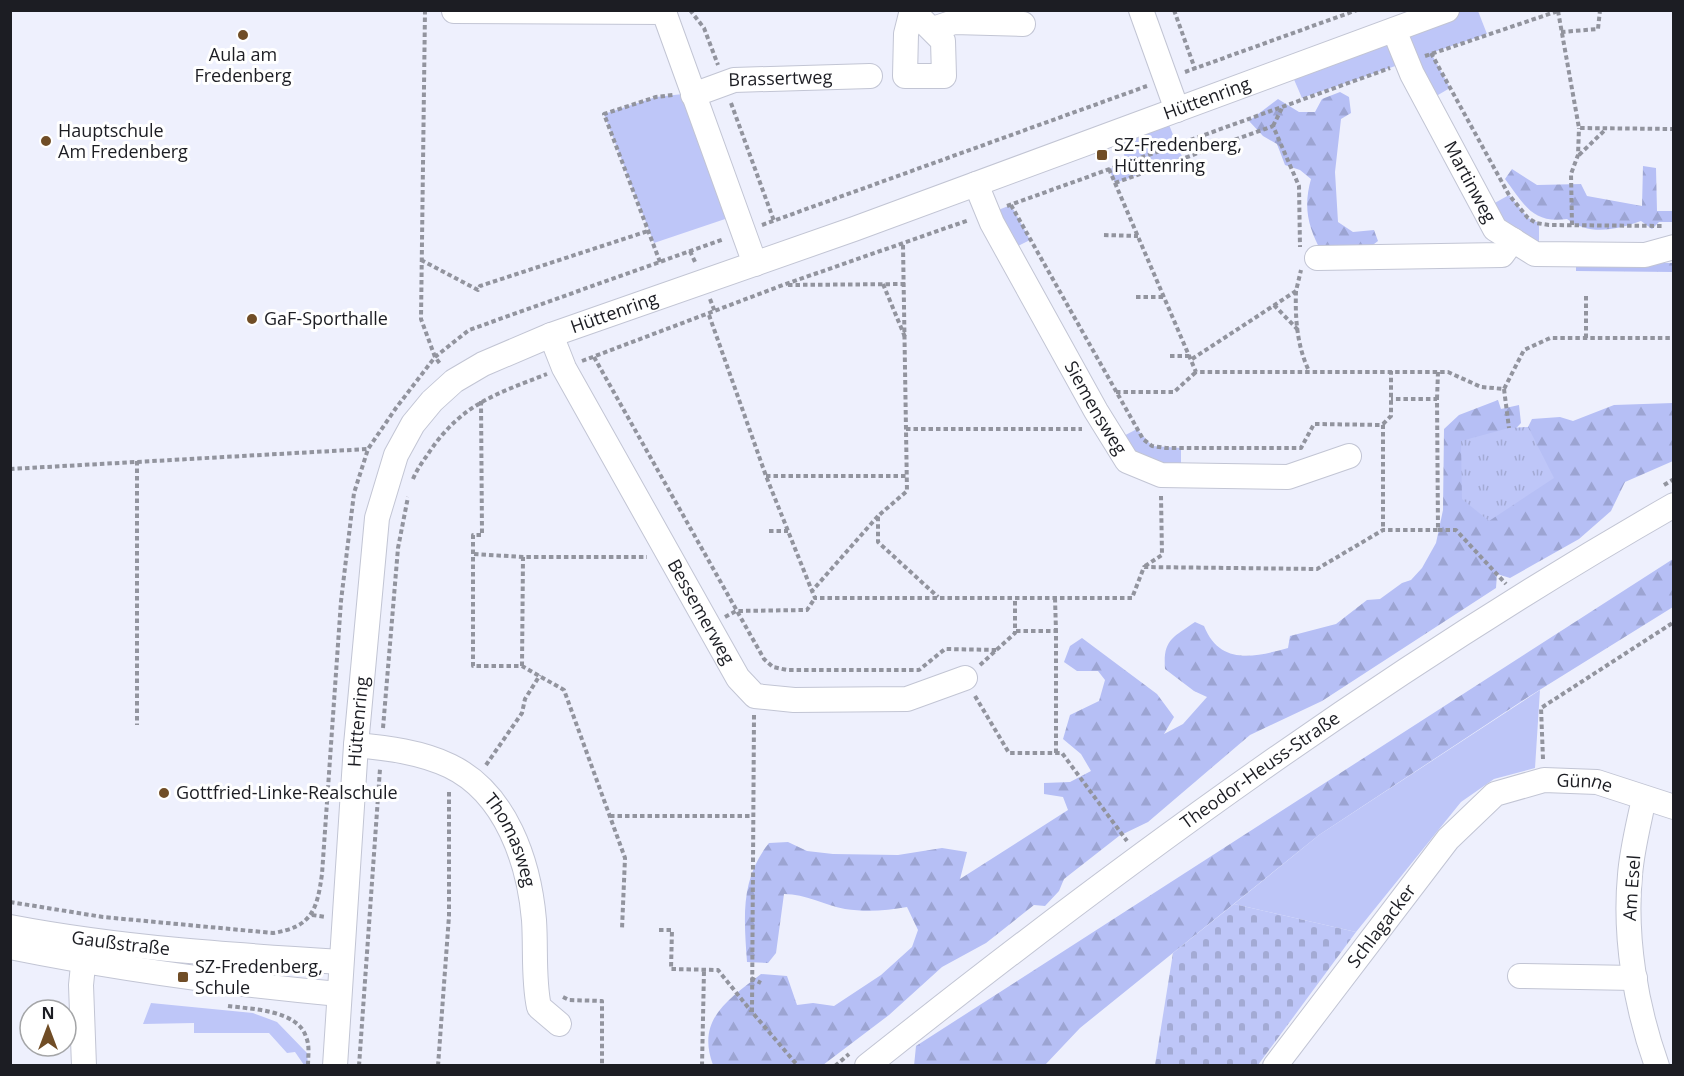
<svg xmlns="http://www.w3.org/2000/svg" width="1684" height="1076" font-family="'Open Sans',sans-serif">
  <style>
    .grass { fill: #bec6f8 }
    .forest { fill: url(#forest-firs) }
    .cemetery { fill: url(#cemetery-stones) }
    .park { fill: url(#park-tufts) }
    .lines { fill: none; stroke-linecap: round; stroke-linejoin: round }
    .minor-casing { stroke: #c2c5d4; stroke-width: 26 }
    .path { stroke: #92949e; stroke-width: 4; stroke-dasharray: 4.5 3; stroke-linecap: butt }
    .minor { stroke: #fff; stroke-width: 24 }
    .poi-dot { fill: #704d26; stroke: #fff; stroke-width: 2 }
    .labels { text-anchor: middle; stroke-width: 6; stroke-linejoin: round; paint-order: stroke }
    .poi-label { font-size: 18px; fill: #1c1d23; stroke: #fff; text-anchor: start }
    .street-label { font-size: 18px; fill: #1c1d23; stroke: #fff }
  </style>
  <defs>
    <pattern id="forest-firs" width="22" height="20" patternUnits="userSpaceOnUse" patternTransform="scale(1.5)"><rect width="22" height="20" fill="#b6bff5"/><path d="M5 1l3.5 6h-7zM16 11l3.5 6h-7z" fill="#9ca4d2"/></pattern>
    <pattern id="cemetery-stones" width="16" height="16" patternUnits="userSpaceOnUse" patternTransform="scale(1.5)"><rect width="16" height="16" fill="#bec6f8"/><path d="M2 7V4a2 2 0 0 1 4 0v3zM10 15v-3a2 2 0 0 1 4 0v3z" fill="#a3aad4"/></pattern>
    <pattern id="park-tufts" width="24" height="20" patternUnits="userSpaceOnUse" patternTransform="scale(1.5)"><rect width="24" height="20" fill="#bec6f8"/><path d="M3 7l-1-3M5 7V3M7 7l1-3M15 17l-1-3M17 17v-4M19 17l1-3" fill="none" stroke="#a3aad4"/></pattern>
  </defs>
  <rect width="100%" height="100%" fill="#eef0fd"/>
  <g class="grass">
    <path d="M1447 11H1478L1487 34 1431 53 1450 88 1426 102 1407 62 1302 98 1289 68Z"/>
    <path d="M692 93 737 215 654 243 604 114 656 97Z"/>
    <path d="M1165 115 1183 159 1115 183 1109 169 1127 162 1115 133Z"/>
    <path d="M1509 195 1528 218 1539 223V254L1484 209Z"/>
    <path d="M1011 205 1030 240 1008 251 988 214Z"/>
    <path d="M1137 429 1152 446 1181 448V477L1114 441Z"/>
    <path d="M1540 690 1535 768 1494 779 1461 802 1356 932 1234 904 1319 835Z"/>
    <path d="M151 1003 253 1013 277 1022 307 1053 308 1065H304L295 1052 287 1053 269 1033H194V1023L143 1024Z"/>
  </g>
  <g class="forest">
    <path d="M1340 92 1349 97 1351 113 1341 119 1335 172 1338 222 1353 232 1374 230 1378 241 1366 250 1322 253C1308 227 1303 208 1311 179L1300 170 1285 165 1277 144 1263 136 1249 121 1278 99 1299 112H1315L1322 99Z"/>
    <path d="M1643 166 1656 168 1657 211H1672L1673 222H1659L1652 229 1641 221C1615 230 1590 236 1567 219 1532 224 1524 204 1505 179L1512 169 1537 185 1581 184 1587 196 1642 206Z"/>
    <path d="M1576 262 1673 263V272L1576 271Z"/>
    <path d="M1498 400 1501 409 1519 405 1521 423 1507 438 1525 433 1532 419 1560 417 1573 421 1614 405 1673 403V461L1625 482 1611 511 1579 539 1510 578 1497 574 1496 588 1322 701 1250 735 1148 822 1119 836 1064 879 1059 891 1045 906 1034 905 986 943 942 967 889 1015 823 1065H713C696 1019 728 1000 761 974L787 976 797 1005 813 1003 834 1006 881 975 912 947 918 930 907 907C886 911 865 912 845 909 824 905 806 894 784 894L776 953 768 963 747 962C744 918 740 879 769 843L788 842 807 851 833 854 898 855 942 848 967 852 960 879 1068 810 1063 797 1044 794V783L1070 782 1091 771 1081 754 1063 739 1070 715 1099 701 1105 680 1098 671H1077L1064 662 1070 646 1082 638 1157 694 1174 717 1164 734 1183 724 1207 697 1194 691 1165 669C1163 640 1172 638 1195 622L1204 626C1220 666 1255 657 1288 648L1290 636 1336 624 1367 600 1380 599 1402 583 1411 580 1422 568 1436 543 1443 510 1444 429 1459 415Z"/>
    <path d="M1673 559V607L1525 699 1319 835 1080 1028 1045 1065 914 1066 916 1046Z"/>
  </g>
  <path class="cemetery" d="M1234 904 1356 932 1258 1065H1155L1173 953Z"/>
  <path class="park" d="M1528 427 1554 478 1489 521 1462 499 1461 441 1509 428Z"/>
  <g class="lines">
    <g class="minor-casing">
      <g id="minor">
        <path d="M912 10 943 41 944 76H905L906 34Z"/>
        <path d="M1141 10 1177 110"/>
        <path d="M454 11 664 12 755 264"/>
        <path d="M933 29 954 22 1023 24"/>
        <path id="s1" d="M1394 30 1412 74 1495 229 1535 254 1645 255 1674 247"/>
        <path id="s2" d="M693 95 734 80 870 76"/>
        <path id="s3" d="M976 184 992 223 1096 411 1127 461 1161 475 1288 477 1349 456"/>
        <path d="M1317 258 1502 255 1513 240"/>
        <path id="s4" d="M551 335 564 368 738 678 755 696 794 700 907 699 965 678"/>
        <path id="s5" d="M356 745C387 748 421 752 450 766 506 793 529 862 534 920 536 949 533 979 539 1007L559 1024"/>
        <path d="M1644 798C1639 823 1632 849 1630 875 1624 938 1636 1007 1657 1066"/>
        <path id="s6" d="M10 927C120 948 230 955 341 962"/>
        <path d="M10 947C119 969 229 984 339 994"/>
        <path d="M1520 976 1635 978"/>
        <path d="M84 1066 81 985 85 946"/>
        <path id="s7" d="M335 1066 356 745 377 518 396 455 413 424 432 401 454 381 483 364 551 335 854 229 1447 10"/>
        <path id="s8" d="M867 1066C1123 862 1389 668 1674 505"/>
        <path id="s9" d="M1275 1066 1448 839 1495 794 1544 780 1597 782 1674 807"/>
      </g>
    </g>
    <g class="path">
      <path d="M425 10 421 319 435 357 441 365"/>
      <path d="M690 10 704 28 718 65"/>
      <path d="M1174 10 1195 69"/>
      <path d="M1558 11 1579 128 1674 129"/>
      <path d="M1561 32 1598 29 1600 10"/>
      <path d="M1431 53 1509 195 1528 218 1536 223 1549 225 1664 226"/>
      <path d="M1425 56 1561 10"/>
      <path d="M1185 72 1357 10"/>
      <path d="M731 103 774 221"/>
      <path d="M1273 126 1283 106"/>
      <path d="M1579 155 1606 129"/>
      <path d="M1109 169 1196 372H1448L1481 387 1504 389 1524 350 1550 338H1674"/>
      <path d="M1115 183 1273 126 1299 186 1300 247"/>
      <path d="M1011 205 1143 439 1152 446 1166 448H1301L1314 424 1383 425V530"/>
      <path d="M1007 206 1390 68"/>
      <path d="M762 225 1147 86"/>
      <path d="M1572 225 1571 174 1578 155 1579 128"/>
      <path d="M1104 235 1138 236"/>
      <path d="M903 245 907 491 878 516V542L938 597"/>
      <path d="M690 251 696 264"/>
      <path d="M421 260 478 290 480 286 648 231"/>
      <path d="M660 262 604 114 656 97 673 95"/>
      <path d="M883 284 905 337"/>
      <path d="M788 285 905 284"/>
      <path d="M1296 291C1295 318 1297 346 1309 371"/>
      <path d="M1586 296V338"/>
      <path d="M1136 297H1164"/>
      <path d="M710 299 715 312"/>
      <path d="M1274 305 1298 330"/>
      <path d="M709 315 766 476 812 591"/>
      <path d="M1170 356H1190"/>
      <path d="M594 357 764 659 773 667 787 670H919L945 649 997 650"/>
      <path d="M1192 359 1296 291 1301 270"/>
      <path d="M582 361 783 285 969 220"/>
      <path d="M1504 389 1509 428"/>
      <path d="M1116 392H1174L1196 372"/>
      <path d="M1437 399 1438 372"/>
      <path d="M481 401 482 535H473V666H522L564 690 625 858 622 929"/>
      <path d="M1383 424 1391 416V371"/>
      <path d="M906 429H1082"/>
      <path d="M137 461V725"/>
      <path d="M10 469 368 449"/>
      <path d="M766 476H907"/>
      <path d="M413 479C417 469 424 460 430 451 462 404 496 394 547 374"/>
      <path d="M1664 485 1674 479"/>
      <path d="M878 516 812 591 815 598H1132L1144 567 1317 569 1383 530H1438L1437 399H1391"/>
      <path d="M1438 530H1456L1506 584"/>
      <path d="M769 531H788"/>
      <path d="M474 554 523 557H647"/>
      <path d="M1145 566 1162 555 1161 496"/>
      <path d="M1055 598 1056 631"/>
      <path d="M725 617 736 611 807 610 815 598"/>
      <path d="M1016 631H1056V753"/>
      <path d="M980 665 1015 633V598"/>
      <path d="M522 666 523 557"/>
      <path d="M975 696 1009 753H1062L1127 841"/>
      <path d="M754 715 752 1012 798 1066"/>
      <path d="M383 728 398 548 408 497"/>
      <path d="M1543 759 1541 708 1674 622"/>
      <path d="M486 765 522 713 525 699 540 675"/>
      <path d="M610 816H751"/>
      <path d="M10 902 103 917 273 933C312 927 317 910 322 874L341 601 354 493 368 449 396 408 435 357 469 330 724 239"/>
      <path d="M312 915 326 917"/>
      <path d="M659 930H672L671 969 718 970 751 1011"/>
      <path d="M751 978 761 983"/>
      <path d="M563 997 569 1000 602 1001V1066"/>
      <path d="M228 1006C251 1009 298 1010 306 1037 310 1046 308 1056 308 1066"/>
      <path d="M359 1066 380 769"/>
      <path d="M438 1066 449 916V790"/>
      <path d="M702 1066 704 970"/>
      <path d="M835 1066 849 1054"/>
    </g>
    <use href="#minor" class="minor"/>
  </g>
  <g class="poi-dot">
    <circle cx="243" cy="35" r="6"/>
    <circle cx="46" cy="141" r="6"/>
    <rect x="1096" y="149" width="12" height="12" rx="3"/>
    <circle cx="252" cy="319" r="6"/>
    <circle cx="164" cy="793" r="6"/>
    <rect x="177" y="971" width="12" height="12" rx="3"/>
  </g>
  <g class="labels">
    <g class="poi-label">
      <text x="243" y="61" text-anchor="middle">Aula am<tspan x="243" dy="21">Fredenberg</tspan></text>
      <text x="58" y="137">Hauptschule<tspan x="58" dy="21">Am Fredenberg</tspan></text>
      <text x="1114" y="151">SZ-Fredenberg,<tspan x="1114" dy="21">Hüttenring</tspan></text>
      <text x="264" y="325">GaF-Sporthalle</text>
      <text x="176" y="799">Gottfried-Linke-Realschule</text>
      <text x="195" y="973">SZ-Fredenberg,<tspan x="195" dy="21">Schule</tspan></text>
    </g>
    <g class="street-label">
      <text dy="6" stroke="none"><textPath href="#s2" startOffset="90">Brassertweg</textPath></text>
      <text dy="6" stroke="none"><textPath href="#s7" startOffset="1515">Hüttenring</textPath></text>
      <text dy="6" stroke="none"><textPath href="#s1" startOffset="170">Martinweg</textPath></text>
      <text dy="6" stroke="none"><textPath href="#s7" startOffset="885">Hüttenring</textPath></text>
      <text dy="6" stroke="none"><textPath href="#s3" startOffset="254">Siemensweg</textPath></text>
      <text dy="6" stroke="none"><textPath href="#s4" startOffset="315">Bessemerweg</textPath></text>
      <text dy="6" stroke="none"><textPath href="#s7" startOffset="345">Hüttenring</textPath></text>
      <text dy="6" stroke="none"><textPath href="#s8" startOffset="492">Theodor-Heuss-Straße</textPath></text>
      <text dy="6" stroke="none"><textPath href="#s9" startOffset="442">Günne</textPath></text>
      <text dy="6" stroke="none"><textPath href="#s5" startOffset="196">Thomasweg</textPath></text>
      <text transform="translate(1632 888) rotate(-86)" y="6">Am Esel</text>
      <text dy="6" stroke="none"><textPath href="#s9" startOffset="176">Schlagacker</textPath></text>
      <text dy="6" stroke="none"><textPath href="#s6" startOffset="112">Gaußstraße</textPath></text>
    </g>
  </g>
  <rect width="1684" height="1076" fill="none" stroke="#1c1d23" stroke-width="24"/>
  <g transform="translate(48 1028)"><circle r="28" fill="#ffffff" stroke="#a4a5a7" stroke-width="1.5"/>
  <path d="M0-4.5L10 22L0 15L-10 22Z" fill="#704d26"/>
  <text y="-9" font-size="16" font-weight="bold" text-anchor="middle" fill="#1c1d23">N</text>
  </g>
</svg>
